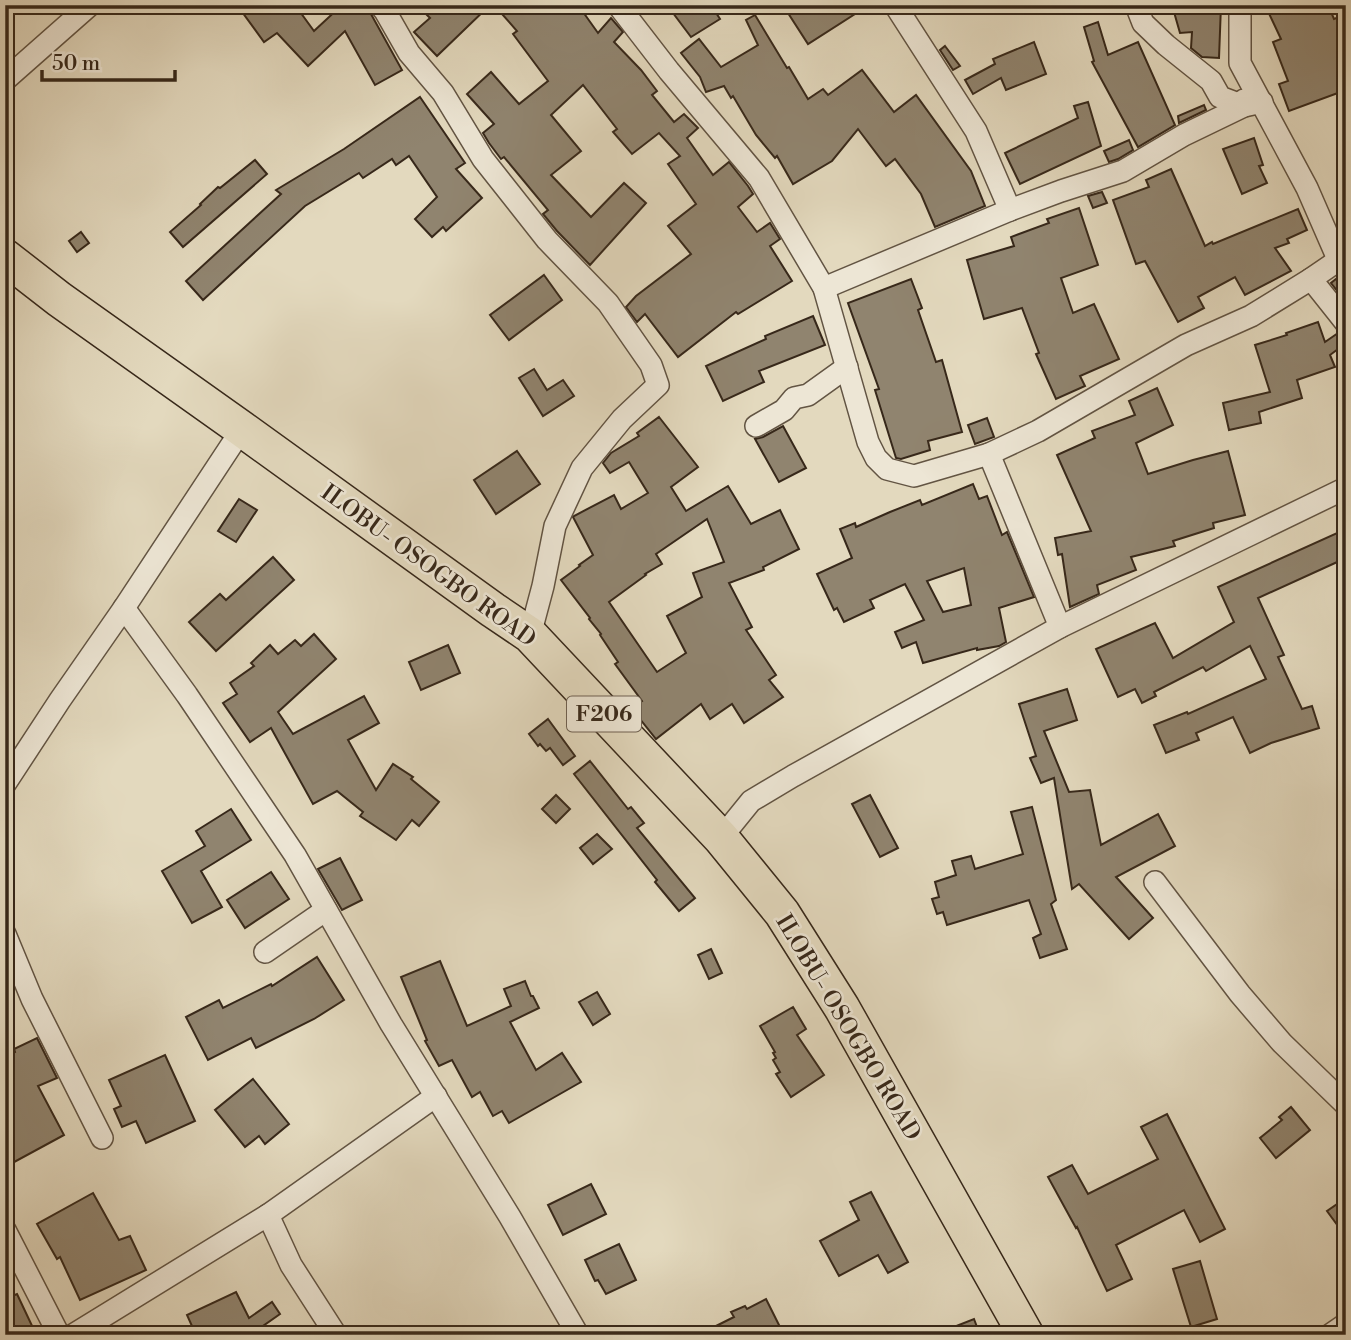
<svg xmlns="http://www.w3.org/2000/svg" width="1351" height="1340" font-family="'Libre Bodoni',serif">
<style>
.building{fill:#90846f;stroke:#37281a;stroke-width:2;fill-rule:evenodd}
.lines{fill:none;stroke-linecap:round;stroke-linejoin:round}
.minor-casing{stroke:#625443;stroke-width:24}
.primary-casing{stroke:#37281a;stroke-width:38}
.minor{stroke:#ede6d5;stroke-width:21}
.primary{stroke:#e3d9be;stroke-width:35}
.labels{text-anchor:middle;stroke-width:5;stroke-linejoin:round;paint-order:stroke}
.shield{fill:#ede6d5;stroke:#6e6152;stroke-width:2}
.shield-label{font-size:21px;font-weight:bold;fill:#37281a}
.street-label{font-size:23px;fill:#37281a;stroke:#ede6d5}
</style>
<rect width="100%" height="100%" fill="#e3d9be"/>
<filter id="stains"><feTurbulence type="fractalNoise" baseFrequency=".00286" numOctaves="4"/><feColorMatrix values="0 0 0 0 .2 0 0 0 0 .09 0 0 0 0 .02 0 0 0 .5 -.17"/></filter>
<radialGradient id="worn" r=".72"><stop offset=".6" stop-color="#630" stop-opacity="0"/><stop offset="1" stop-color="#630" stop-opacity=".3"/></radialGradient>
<!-- building -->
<g class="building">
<path d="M237 5H295L314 31 342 5H366L402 70 375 85 345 31 308 66 277 33 264 42Z"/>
<path d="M417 5H490L437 56 414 32 430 18Z"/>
<path d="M494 5H578L598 33 611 18 623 32 614 42 641 70 657 91 652 95 674 122 684 114 698 128 687 138 713 175 729 162 748 186 753 194 738 207 757 232 770 223 780 239 770 246 792 281 738 314 736 312 678 357 645 314 637 322 626 307 636 296 691 254 668 226 696 204 668 164 680 156 659 133 632 154 613 132 617 129 583 85 551 115 581 151 551 175 591 217 624 183 646 203 590 265 557 231 543 214 548 210 504 157 501 159 489 143 483 133 494 124 467 94 491 72 519 104 548 81 513 34 517 31Z"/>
<path d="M667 5H711L720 19 691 37Z"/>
<path d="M800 5H869L808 44 788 13Z"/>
<path d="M1172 5H1221L1219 58 1202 57 1191 48 1192 32 1180 33Z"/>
<path d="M1265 5H1328L1334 19 1339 17 1346 37V90L1289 111 1279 84 1288 81 1273 42 1281 39Z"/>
<path d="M755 15 787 68 789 67 808 99 823 89 828 95 862 70 894 112 916 95 971 171 985 206 935 227 921 194 895 159 886 166 858 129 832 161 793 184 777 156 775 158 756 135 733 96 731 98 724 86 706 92 700 77 681 53 699 39 721 67 758 45 746 20Z"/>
<path d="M1098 22 1108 55 1138 42 1175 125 1138 147 1092 62 1094 61 1084 27Z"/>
<path d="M1034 42 1046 74 1006 90 1001 78 973 94 965 80 995 64 993 59Z"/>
<path d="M945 46 960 66 953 70 940 50Z"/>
<path d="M420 97 465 163 456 169 482 198 446 231 443 227 432 237 415 219 437 197 409 156 396 165 392 159 363 178 359 173 305 206 203 300 186 281 281 194 276 190 344 149Z"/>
<path d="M1088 102 1101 146 1020 184 1005 153 1078 118 1074 106Z"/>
<path d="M1204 105 1206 110 1179 123 1178 116Z"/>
<path d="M1254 138 1263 165 1259 166 1267 183 1242 194 1223 149Z"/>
<path d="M1129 140 1133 150 1118 159 1109 162 1104 151Z"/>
<path d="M255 160 267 174 183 247 170 232 201 205 200 204 218 187 220 188Z"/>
<path d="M1171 169 1205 246 1212 242 1213 244 1298 209 1307 230 1287 239 1289 243 1275 248 1291 271 1245 295 1235 277 1198 297 1204 308 1178 322 1145 261 1136 264 1113 200 1149 187 1146 180Z"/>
<path d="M1102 192 1107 203 1093 208 1088 196Z"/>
<path d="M1079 208 1098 265 1061 278 1073 313 1094 304 1119 359 1080 376 1085 386 1056 399 1036 354 1039 353 1022 308 984 319 967 260 1014 246 1011 237 1049 223 1047 219Z"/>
<path d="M81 232 89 243 77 252 69 241Z"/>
<path d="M1346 271V302L1331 283Z"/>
<path d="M544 275 562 300 509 340 490 315Z"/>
<path d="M911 279 922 308 918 310 936 362 942 360 962 432 928 441 930 450 901 459 896 458 875 390 879 389 848 303Z"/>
<path d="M813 316 825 345 759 371 764 382 723 401 706 366 766 339 765 336Z"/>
<path d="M1318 322 1325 342 1338 333 1346 343 1330 355 1335 367 1297 380 1302 398 1259 412 1261 423 1229 430 1223 403 1270 392 1255 345 1287 335 1286 333Z"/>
<path d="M534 369 547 390 563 380 574 396 543 416 519 378Z"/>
<path d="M1157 388 1173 425 1136 443 1148 474 1193 460 1228 451 1245 515 1213 523 1214 528 1173 541 1175 546 1131 557 1136 570 1097 585 1099 594 1070 607 1062 554 1058 555 1055 538 1091 531 1057 455 1095 438 1092 431 1135 415 1129 401Z"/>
<path d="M659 417 698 467 671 487 686 511 728 486 751 524 780 510 799 549 763 567 764 570 729 583 752 627 746 630 776 675 769 680 783 697 744 723 732 704 710 719 701 704 656 739 632 709 642 701 615 664 618 662 600 635 601 634 589 619 590 618 561 580 580 566 579 565 593 555 573 517 574 516 614 495 621 509 648 493 629 462 610 473 603 463 611 453 639 436 637 433ZM707 519 724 562 693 573 702 597 667 616 686 653 657 672 609 602 646 575 645 574 662 564 656 554Z"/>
<path d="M987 418 994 437 975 444 968 425Z"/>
<path d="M783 426 806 468 779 482 755 439 763 437Z"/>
<path d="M517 451 540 484 496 514 474 480Z"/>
<path d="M973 484 979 499 987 496 1002 535 1007 532 1034 597 999 608 1006 642 999 646 977 650V648L923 663 916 642 902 648 895 632 924 620 905 584 870 600 874 608 844 622 837 608 834 610 817 574 852 558 840 529 855 523 856 527 890 512 920 500 922 505ZM964 568 971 605 943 612 927 581Z"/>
<path d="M239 499 257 510 236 542 218 531Z"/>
<path d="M1346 529V558L1258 598 1284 655 1278 657 1302 709 1312 706 1319 728 1271 743 1250 753 1233 717 1196 733 1199 740 1166 753 1154 725 1187 712 1188 714 1266 679 1250 646 1206 671 1203 667 1154 692 1156 696 1142 703 1135 689 1118 697 1096 649 1155 623 1173 658 1234 622 1218 587Z"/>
<path d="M273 557 294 580 216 651 189 622 220 594 226 600Z"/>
<path d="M314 634 336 659 278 712 293 734 364 696 379 723 348 740 376 790 393 764 413 777 411 779 439 802 419 826 412 820 396 840 360 816 363 812 337 791 313 804 271 728 250 742 223 703 237 694 230 683 254 666 251 663 270 645 278 654 295 640 301 646Z"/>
<path d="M448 645 460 673 421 690 409 662Z"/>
<path d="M1067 689 1077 720 1044 731 1069 792 1090 790 1101 845 1158 814 1175 846 1116 877 1153 918 1129 939 1079 884 1072 889 1054 778 1041 783 1030 758 1036 756 1019 704Z"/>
<path d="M548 719 575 756 563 765 550 748 546 751 540 744 538 746 529 734Z"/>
<path d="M590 761 628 809 631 807 644 823 637 828 695 898 679 911 655 882 657 880 574 774Z"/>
<path d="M556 795 570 809 556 823 542 809Z"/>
<path d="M870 795 898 848 880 857 852 804Z"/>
<path d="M1032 807 1056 900 1051 904 1067 949 1040 958 1033 938 1041 934 1029 900 947 925 943 912 937 914 932 899 939 897 935 882 956 875 952 861 971 856 975 869 1023 854 1011 812Z"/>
<path d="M231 809 251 840 201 871 222 907 192 923 162 871 205 846 196 831Z"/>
<path d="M597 834 612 849 593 864 580 848Z"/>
<path d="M340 858 362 900 342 910 318 869Z"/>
<path d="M271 872 289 899 245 928 227 900Z"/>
<path d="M711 949 722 973 709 979 698 955Z"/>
<path d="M317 957 344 1000 314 1019 256 1048 251 1038 208 1060 186 1017 219 1000 223 1008 271 984 272 986Z"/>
<path d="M440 961 467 1026 511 1006 504 989 525 981 531 996H533L539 1008 510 1022 536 1070 562 1053 581 1082 509 1123 502 1111 493 1116 480 1092 472 1097 452 1060 439 1066 425 1041 427 1040 401 977Z"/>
<path d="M597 992 610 1014 593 1025 579 1002Z"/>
<path d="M793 1007 806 1029 797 1035 824 1075 791 1097 776 1074 780 1072 773 1060 776 1058 773 1053 775 1052 760 1026Z"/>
<path d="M37 1038 57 1078 38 1086 64 1135 5 1167V1057L15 1052 14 1049Z"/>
<path d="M165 1055 195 1121 146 1143 136 1121 122 1127 114 1109 121 1106 109 1080Z"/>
<path d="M253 1079 289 1124 265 1144 259 1136 245 1147 215 1110Z"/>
<path d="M1291 1107 1310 1130 1276 1158 1260 1138 1282 1120 1279 1117Z"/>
<path d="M1167 1114 1225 1229 1200 1242 1184 1210 1116 1245 1132 1279 1107 1291 1077 1227 1076 1228 1048 1177 1072 1165 1088 1194 1158 1159 1141 1127Z"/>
<path d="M591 1184 606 1214 563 1235 548 1205Z"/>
<path d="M871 1192 908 1262 888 1273 878 1255 839 1276 820 1241 859 1220 850 1202Z"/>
<path d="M93 1193 119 1240 130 1236 146 1270 80 1300 60 1257 57 1259 37 1224Z"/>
<path d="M1346 1198V1237L1327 1211Z"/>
<path d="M619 1244 636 1280 606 1294 598 1280 595 1281 585 1260Z"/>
<path d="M1200 1261 1217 1319 1191 1327 1173 1269Z"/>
<path d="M236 1292 249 1318 272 1302 280 1314 250 1335H196L187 1315Z"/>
<path d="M17 1294 34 1330 23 1335H5V1299Z"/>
<path d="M766 1299 784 1335H698L734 1317 731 1312 745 1306 747 1309Z"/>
<path d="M974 1319 980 1335H936V1334Z"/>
</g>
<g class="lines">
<defs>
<g id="minor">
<path d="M380 5 385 11 409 53 443 93 483 159 547 240 608 303 651 365 658 385 622 419 582 468 555 526 543 586 530 635"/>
<path d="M618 5 669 71 759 178 824 288 868 442 876 458 887 469 914 476 989 454 1060 627"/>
<path d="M895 5 976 131 1010 210"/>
<path d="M1136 5 1143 23 1166 45 1211 81 1220 97 1244 106V100"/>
<path d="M1240 5V63L1307 188 1338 259"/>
<path d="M5 80 90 5"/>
<path d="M1311 279 1346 323"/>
<path d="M824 288 1010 210 1061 191 1123 171 1184 135 1244 106 1262 102"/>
<path d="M756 426 784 410 794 398 808 395 847 367"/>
<path d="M989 454 1038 431 1186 345 1251 316 1311 279 1346 255"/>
<path d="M124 608 187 695 295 855 391 1024 510 1217 578 1335"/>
<path d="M5 784 60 700 124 608 242 429"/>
<path d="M721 838 751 801 793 776 1060 627 1346 488"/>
<path d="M1155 882 1240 994 1282 1043 1346 1105"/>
<path d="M5 934 32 999 102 1138"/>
<path d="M265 952 326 910"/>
<path d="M268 1215 291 1265 336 1335"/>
<path d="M5 1230 59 1335"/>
<path d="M73 1335 268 1215 436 1096"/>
<path d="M1330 1335 1346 1324"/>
</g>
<path id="primary" d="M5 257 59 299 242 429 493 610 530 635 721 838 782 913 842 1008 1026 1335"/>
</defs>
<!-- minor casing -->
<use href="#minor" class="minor-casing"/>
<!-- primary casing -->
<use href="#primary" class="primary-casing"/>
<!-- minor -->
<use href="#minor" class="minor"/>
<!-- primary -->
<use href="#primary" class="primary"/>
</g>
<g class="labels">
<!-- shield labels -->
<rect class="shield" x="567" y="696.5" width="74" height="35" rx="5"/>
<g class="shield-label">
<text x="604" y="721">F206</text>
</g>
<!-- street labels -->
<g class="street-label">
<text transform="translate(429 565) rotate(36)" y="8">ILOBU- OSOGBO ROAD</text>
<text transform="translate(849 1027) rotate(59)" y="8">ILOBU- OSOGBO ROAD</text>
</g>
</g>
<!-- margin -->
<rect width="1351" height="1340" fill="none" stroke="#e3d9be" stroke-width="28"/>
<rect x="7" y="7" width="1337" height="1326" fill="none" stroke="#37281a" stroke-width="3.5"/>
<rect x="14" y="14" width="1323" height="1312" fill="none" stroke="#37281a" stroke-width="2"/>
<!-- scale -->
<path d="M42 70v10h133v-10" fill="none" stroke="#37281a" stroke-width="3.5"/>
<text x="52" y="70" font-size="21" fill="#37281a" stroke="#ede6d5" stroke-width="5" paint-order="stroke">50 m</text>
<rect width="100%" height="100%" filter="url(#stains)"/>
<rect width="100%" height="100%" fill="url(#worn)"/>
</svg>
